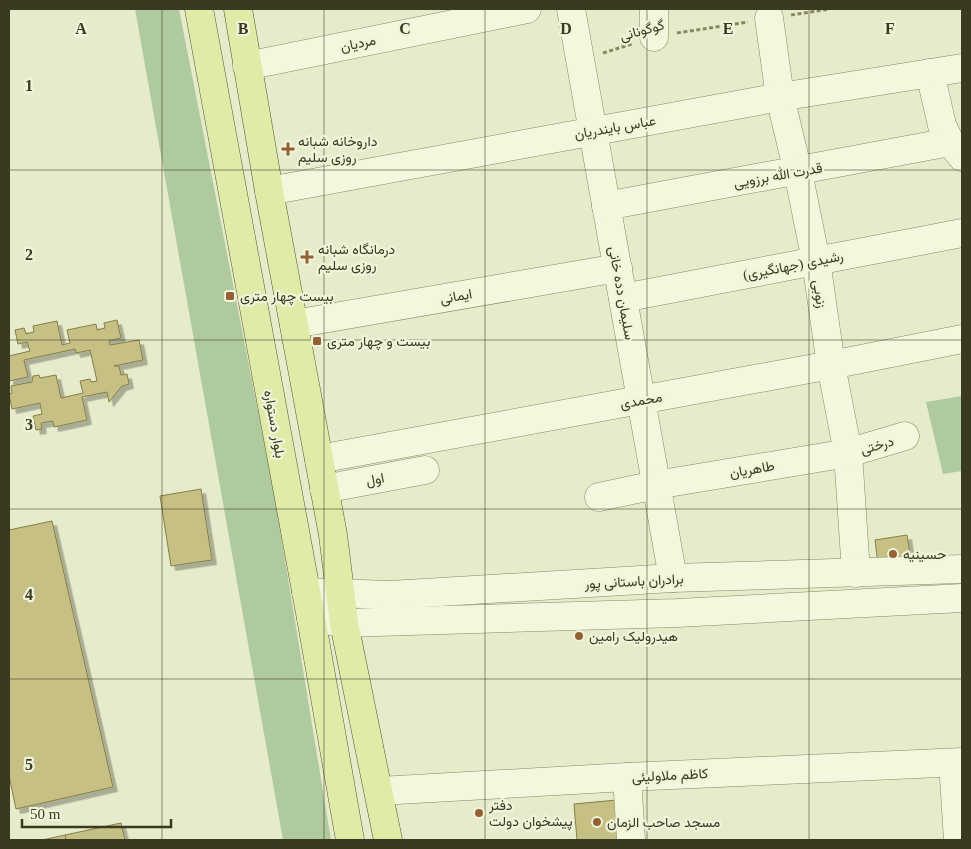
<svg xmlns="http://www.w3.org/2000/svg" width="971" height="849" font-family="'Times New Roman',Vazirmatn,serif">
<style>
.green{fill:#b0ca9f}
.building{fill:#c7c084;stroke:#857e47;filter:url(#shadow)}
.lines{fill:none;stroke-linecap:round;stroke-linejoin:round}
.minor-casing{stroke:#878860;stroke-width:29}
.major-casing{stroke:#565433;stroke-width:29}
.path{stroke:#878860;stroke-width:3;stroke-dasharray:4 2.5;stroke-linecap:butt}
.minor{stroke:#f2f7de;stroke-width:28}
.major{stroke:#e0eba7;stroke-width:28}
.grid{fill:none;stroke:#3a3922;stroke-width:1;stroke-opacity:0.55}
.poi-dot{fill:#936134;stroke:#eff4da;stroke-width:2}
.labels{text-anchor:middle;stroke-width:4.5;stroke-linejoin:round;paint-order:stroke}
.street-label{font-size:14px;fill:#3a3922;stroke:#eff4da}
.poi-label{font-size:14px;fill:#3a3922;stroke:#eff4da;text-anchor:start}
.grid-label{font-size:16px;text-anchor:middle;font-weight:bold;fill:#3a3922;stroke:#eff4da;stroke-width:4.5;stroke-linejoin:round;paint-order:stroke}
</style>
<defs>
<filter id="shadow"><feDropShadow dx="4.5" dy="4.5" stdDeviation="0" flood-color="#0004"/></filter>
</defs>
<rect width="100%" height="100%" fill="#e6eccb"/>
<!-- green -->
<g class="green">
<path d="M135 9H179L274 493 331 840H283Z"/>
<path d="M962 396V471L943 474 926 402Z"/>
</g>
<!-- building -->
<g class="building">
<path d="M117 320 121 338 109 341 110 345 139 340 143 360 114 366H119L121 375 127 374 129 384 122 386 109 402 107 392 82 397 87 420 54 427 53 421 41 423 42 429 36 430 33 416 42 414 40 403 12 409 9 394 12 393 11 386 32 382 33 376 39 375 40 378 56 375 61 398 83 393 80 381 90 379 91 382 97 381 90 350 76 353 75 349 24 360 28 377 9 381V356L30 351 27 342 18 344 15 330 24 328 26 334 34 332 33 326 57 321 62 345 70 343 67 330 96 324 97 330 105 328 104 323Z"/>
<path d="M201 489 212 560 171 566 160 496Z"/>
<path d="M52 521 113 787 16 809 9 776V530Z"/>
<path d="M907 535 912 567 879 572 875 540Z"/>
<path d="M617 800 620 840H577L574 804Z"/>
<path d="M121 823 125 840H66L65 835Z"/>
<path d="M65 835 66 840H42Z"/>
</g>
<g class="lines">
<defs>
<g id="minor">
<path d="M571 9 673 578"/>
<path d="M769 18 780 97 798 172 816 261 831 365 848 453 856 573"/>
<path d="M654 37V9"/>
<path d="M247 66 527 9"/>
<path d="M930 73 942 125 950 142 962 157"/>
<path d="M269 191 780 97 962 68"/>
<path d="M606 206 950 142"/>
<path d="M623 298 962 233"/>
<path d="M294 324 618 268"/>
<path d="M319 459 831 365 962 339"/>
<path d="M324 489 425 470"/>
<path d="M599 497 656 485 848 453 905 436"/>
<path d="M306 592 390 595 673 578 962 569"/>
<path d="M311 618 344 623 677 613 962 598"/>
<path d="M953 763 958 840"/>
<path d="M627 777 631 840"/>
<path d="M379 791 627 777 962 762"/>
</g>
<g id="major">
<path d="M199 9 311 618 350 840"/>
<path d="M238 9 269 191 333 535 344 623 388 840"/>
</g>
</defs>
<!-- minor casing -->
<use href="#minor" class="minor-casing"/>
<!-- major casing -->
<use href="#major" class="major-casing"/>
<!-- path -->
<g class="path">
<path d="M791 15 830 9"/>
<path d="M677 33 748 22"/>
<path d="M603 53 632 44"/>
</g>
<!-- minor -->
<use href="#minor" class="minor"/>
<!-- major -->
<use href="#major" class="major"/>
</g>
<!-- grid -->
<path class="grid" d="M162 9V840M324 9V840M485 9V840M647 9V840M809 9V840M9 170H962M9 340H962M9 509H962M9 679H962"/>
<!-- markers -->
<g class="poi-dot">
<path d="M285.5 141.5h5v5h5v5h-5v5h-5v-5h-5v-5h5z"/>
<path d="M304.5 249.5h5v5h5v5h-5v5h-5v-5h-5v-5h5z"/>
<rect x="225" y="291" width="10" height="10" rx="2.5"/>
<rect x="312" y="336" width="10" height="10" rx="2.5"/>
<circle cx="893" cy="554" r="5"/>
<circle cx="579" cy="636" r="5"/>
<circle cx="479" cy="813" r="5"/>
<circle cx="597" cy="822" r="5"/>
</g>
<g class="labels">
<!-- street labels -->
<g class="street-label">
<text transform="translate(642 30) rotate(-15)" y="5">گوگونانی</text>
<text transform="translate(358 43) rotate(-12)" y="5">مردیان</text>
<text transform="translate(615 127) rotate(-10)" y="5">عباس بایندریان</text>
<text transform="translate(778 175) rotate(-10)" y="5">قدرت الله برزویی</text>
<text transform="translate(793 265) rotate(-11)" y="5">رشیدی (جهانگیری)</text>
<text transform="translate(622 293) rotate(80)" y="5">سلیمان دده خانی</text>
<text transform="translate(820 294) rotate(82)" y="5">زنوبی</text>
<text transform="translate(456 296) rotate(-10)" y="5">ایمانی</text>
<text transform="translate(641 400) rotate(-10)" y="5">محمدی</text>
<text transform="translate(275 424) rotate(80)" y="5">بلوار دستواره</text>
<text transform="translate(877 445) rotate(-16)" y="5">درختی</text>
<text transform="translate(752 469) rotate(-10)" y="5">طاهریان</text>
<text transform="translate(375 479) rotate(-11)" y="5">اول</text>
<text transform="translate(634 581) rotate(-3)" y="5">برادران باستانی پور</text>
<text transform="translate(670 775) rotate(-3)" y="5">کاظم ملاولیئی</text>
</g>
<!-- poi labels -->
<g class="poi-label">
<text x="298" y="146">داروخانه شبانه<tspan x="298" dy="16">روزی سلیم</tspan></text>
<text x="318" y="254">درمانگاه شبانه<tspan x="318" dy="16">روزی سلیم</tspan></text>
<text x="240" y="301">بیست چهار متری</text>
<text x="327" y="346">بیست و چهار متری</text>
<text x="903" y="559">حسینیه</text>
<text x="589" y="641">هیدرولیک رامین</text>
<text x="489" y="810">دفتر<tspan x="489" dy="16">پیشخوان دولت</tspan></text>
<text x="607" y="827">مسجد صاحب الزمان</text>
</g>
</g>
<g class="grid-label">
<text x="81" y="34">A</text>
<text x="243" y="34">B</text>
<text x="405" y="34">C</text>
<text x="566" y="34">D</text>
<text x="728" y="34">E</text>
<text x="890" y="34">F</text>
<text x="29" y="91">1</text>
<text x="29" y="260">2</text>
<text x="29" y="430">3</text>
<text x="29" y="600">4</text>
<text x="29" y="770">5</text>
</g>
<!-- border -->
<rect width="971" height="849" fill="none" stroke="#3a3922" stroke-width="20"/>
<!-- scale -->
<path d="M22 819v8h149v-8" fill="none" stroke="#3a3922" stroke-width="2.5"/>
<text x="30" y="819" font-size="15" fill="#3a3922" stroke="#eff4da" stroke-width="4" paint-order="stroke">50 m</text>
</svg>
